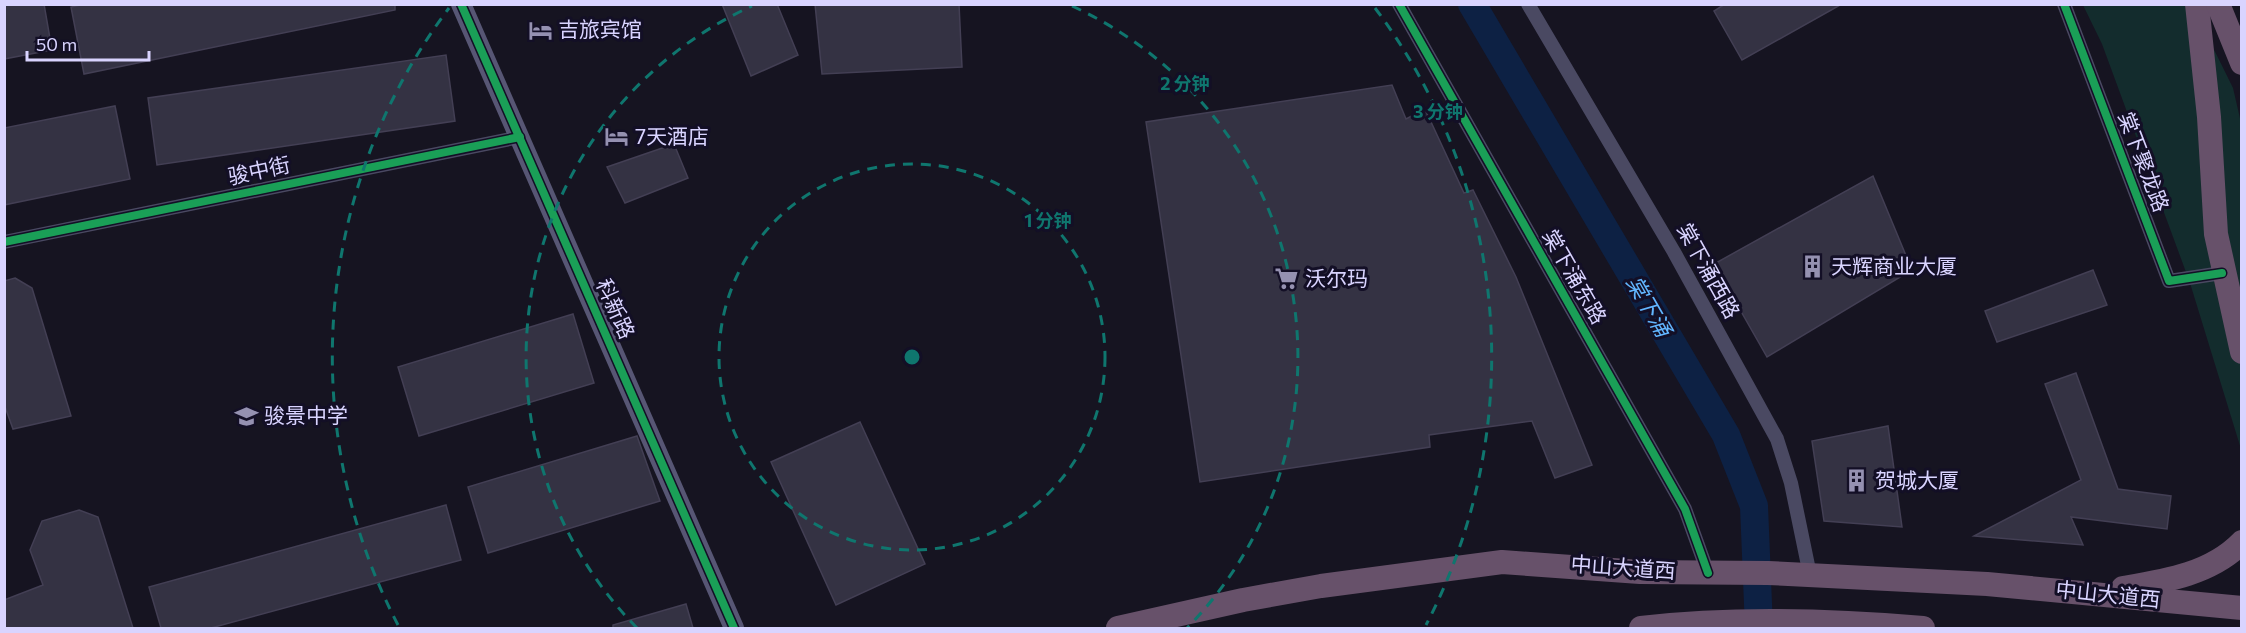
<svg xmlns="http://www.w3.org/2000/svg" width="2246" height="633" font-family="Commissioner,'Noto Sans SC',sans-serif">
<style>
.green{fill:#132c2d}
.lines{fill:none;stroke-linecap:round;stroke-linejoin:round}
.river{stroke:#0d2144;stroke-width:28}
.building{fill:#343243;stroke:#433f54;stroke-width:1.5}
.street{stroke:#4a4962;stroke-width:14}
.secondary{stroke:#575674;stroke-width:20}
.highway{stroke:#67516a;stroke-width:24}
.cycleway-casing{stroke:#130f26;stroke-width:11}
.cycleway{stroke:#1a9f57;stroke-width:8}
.ring{fill:none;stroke:#0f766e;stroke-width:3;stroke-dasharray:10 8}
.labels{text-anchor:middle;stroke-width:6;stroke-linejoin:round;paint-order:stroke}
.poi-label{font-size:21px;fill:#d9d4ff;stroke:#130f26;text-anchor:start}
.street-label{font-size:21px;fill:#d9d4ff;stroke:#130f26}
.water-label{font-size:22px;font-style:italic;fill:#62b6ff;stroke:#130f26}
.centre{fill:#0f766e;stroke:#130f26;stroke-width:3}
.ring-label{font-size:18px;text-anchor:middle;font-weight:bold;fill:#0f766e;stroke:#130f26;stroke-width:6;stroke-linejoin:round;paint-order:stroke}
</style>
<rect width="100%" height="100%" fill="#161421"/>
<!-- green -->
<path class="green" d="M2083 5H2192L2233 88 2242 127 2241 449 2190 283 2102 44Z"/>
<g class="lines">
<!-- river -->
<path class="river" d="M1472 4 1726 435 1754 506 1759 628"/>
</g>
<!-- building -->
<g class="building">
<path d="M4 4H44L52 50 4 59Z"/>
<path d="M85 4H395V10L84 74 71 7Z"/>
<path d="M722 4H777L798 55 751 76Z"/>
<path d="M815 4H959L962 67 822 74Z"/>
<path d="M1725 4H1842L1742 60 1714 11Z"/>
<path d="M446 55 455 121 157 165 148 98Z"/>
<path d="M1392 85 1406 119 1425 109 1464 193 1473 190 1516 277 1592 465 1555 478 1532 421 1429 435 1430 447 1200 482 1146 122Z"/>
<path d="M115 106 130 179 4 205V128Z"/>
<path d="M674 144 688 178 625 203 607 167Z"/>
<path d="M1873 176 1912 270 1767 357 1714 264Z"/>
<path d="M2093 270 2107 305 1997 342 1985 311Z"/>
<path d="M15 278 32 288 71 416 13 429 4 404V281Z"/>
<path d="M573 314 594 383 419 436 398 367Z"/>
<path d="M2076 373 2118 489 2171 496 2167 529 2071 517 2083 545 1974 536 2081 480 2045 384Z"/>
<path d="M860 422 925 564 836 605 771 462Z"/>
<path d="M1888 426 1902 527 1824 521 1812 441Z"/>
<path d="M637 436 660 501 488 553 468 487Z"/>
<path d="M446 505 461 560 211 628H161L149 587Z"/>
<path d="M79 510 98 517 133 628H4V600L43 585 30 550 42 521Z"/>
<path d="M686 604 693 628H613V625Z"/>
</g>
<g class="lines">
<!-- street -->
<g class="street">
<path d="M1399 4 1685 509 1708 573"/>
<path d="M1528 4 1674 252 1777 439 1791 483 1810 575"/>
<path d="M2064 4 2169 281 2222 273"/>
<path d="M4 242 520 137"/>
</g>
<!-- secondary -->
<path class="secondary" d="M461 4 734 628"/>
<!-- highway -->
<g class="highway">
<path d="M2197 4 2209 117 2216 234 2242 352"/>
<path d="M2218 4 2242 63"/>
<path d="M2123 588C2165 581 2211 574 2242 542"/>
<path d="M1118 628 1243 600 1321 586 1502 562 1640 572 1768 573 1987 584 2242 608"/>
<path d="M1641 628C1735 617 1829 620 1923 628"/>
</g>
<defs>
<g id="cycleway">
<path d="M461 4 734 628"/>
<path d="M1399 4 1685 509 1708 573"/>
<path d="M2064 4 2169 281 2222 273"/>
<path d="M4 242 520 137"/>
</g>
</defs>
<!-- cycleway casing -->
<use href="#cycleway" class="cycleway-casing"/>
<!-- cycleway -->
<use href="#cycleway" class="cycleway"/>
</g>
<!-- distance rings -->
<g class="ring">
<circle cx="912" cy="357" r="193"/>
<path d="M637 628A386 386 0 0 1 752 6M1072 6A386 386 0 0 1 1187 628"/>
<path d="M398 625A580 580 0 0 1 449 8M1375 8A580 580 0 0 1 1426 625"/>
</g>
<!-- icons -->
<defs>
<symbol id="hotel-bare" viewBox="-9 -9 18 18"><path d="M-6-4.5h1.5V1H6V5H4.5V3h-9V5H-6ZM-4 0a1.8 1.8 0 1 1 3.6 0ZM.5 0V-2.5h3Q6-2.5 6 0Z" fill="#9591b1" stroke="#130f26" stroke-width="2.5" paint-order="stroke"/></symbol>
<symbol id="building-bare" viewBox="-9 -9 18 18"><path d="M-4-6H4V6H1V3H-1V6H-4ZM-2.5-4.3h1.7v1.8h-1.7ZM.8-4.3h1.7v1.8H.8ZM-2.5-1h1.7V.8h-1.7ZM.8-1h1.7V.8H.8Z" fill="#9591b1" stroke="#130f26" stroke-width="2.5" paint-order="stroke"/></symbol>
<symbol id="supermarket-bare" viewBox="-9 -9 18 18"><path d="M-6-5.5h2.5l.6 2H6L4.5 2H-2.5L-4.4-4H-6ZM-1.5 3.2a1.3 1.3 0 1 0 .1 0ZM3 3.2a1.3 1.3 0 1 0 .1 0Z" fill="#9591b1" stroke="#130f26" stroke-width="2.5" paint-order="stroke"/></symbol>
<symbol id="school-bare" viewBox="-9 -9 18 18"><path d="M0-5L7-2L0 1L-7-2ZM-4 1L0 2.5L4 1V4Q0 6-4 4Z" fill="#9591b1" stroke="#130f26" stroke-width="2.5" paint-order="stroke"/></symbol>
</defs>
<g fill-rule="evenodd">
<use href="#hotel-bare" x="524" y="14" width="33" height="33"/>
<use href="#hotel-bare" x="600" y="120" width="33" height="33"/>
<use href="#building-bare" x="1796" y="250" width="33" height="33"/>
<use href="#supermarket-bare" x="1270" y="262" width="33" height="33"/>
<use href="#school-bare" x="230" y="400" width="33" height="33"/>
<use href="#building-bare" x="1840" y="464" width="33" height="33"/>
</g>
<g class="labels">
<!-- poi labels -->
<g class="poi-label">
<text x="558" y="37">吉旅宾馆</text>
<text x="635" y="144">7天酒店</text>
<text x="1831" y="274">天辉商业大厦</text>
<text x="1305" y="286">沃尔玛</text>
<text x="264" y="423">骏景中学</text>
<text x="1875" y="488">贺城大厦</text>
</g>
<!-- street labels -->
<g class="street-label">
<text transform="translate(2143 162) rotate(69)" y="7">棠下聚龙路</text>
<text transform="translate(259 171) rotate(-12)" y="7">骏中街</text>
<text transform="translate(1708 271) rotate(61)" y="7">棠下涌西路</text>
<text transform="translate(1574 277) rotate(60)" y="7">棠下涌东路</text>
<text transform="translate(615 309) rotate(66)" y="7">科新路</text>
<text transform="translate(1623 568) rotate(4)" y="7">中山大道西</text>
<text transform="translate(2108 595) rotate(6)" y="7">中山大道西</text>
</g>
<!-- water labels -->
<g class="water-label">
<text transform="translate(1649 306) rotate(60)" y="8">棠下涌</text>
</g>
</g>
<circle cx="912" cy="357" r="9" class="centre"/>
<g class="ring-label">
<text x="1185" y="90">2 分钟</text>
<text x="1438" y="118">3 分钟</text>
<text x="1048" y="227">1 分钟</text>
</g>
<!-- border -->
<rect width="2246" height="633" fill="none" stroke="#d9d4ff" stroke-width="12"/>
<!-- scale -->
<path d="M27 51v9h122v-9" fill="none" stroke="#d9d4ff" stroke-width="3"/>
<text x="36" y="51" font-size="18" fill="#d9d4ff" stroke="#130f26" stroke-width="4.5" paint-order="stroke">50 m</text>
</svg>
